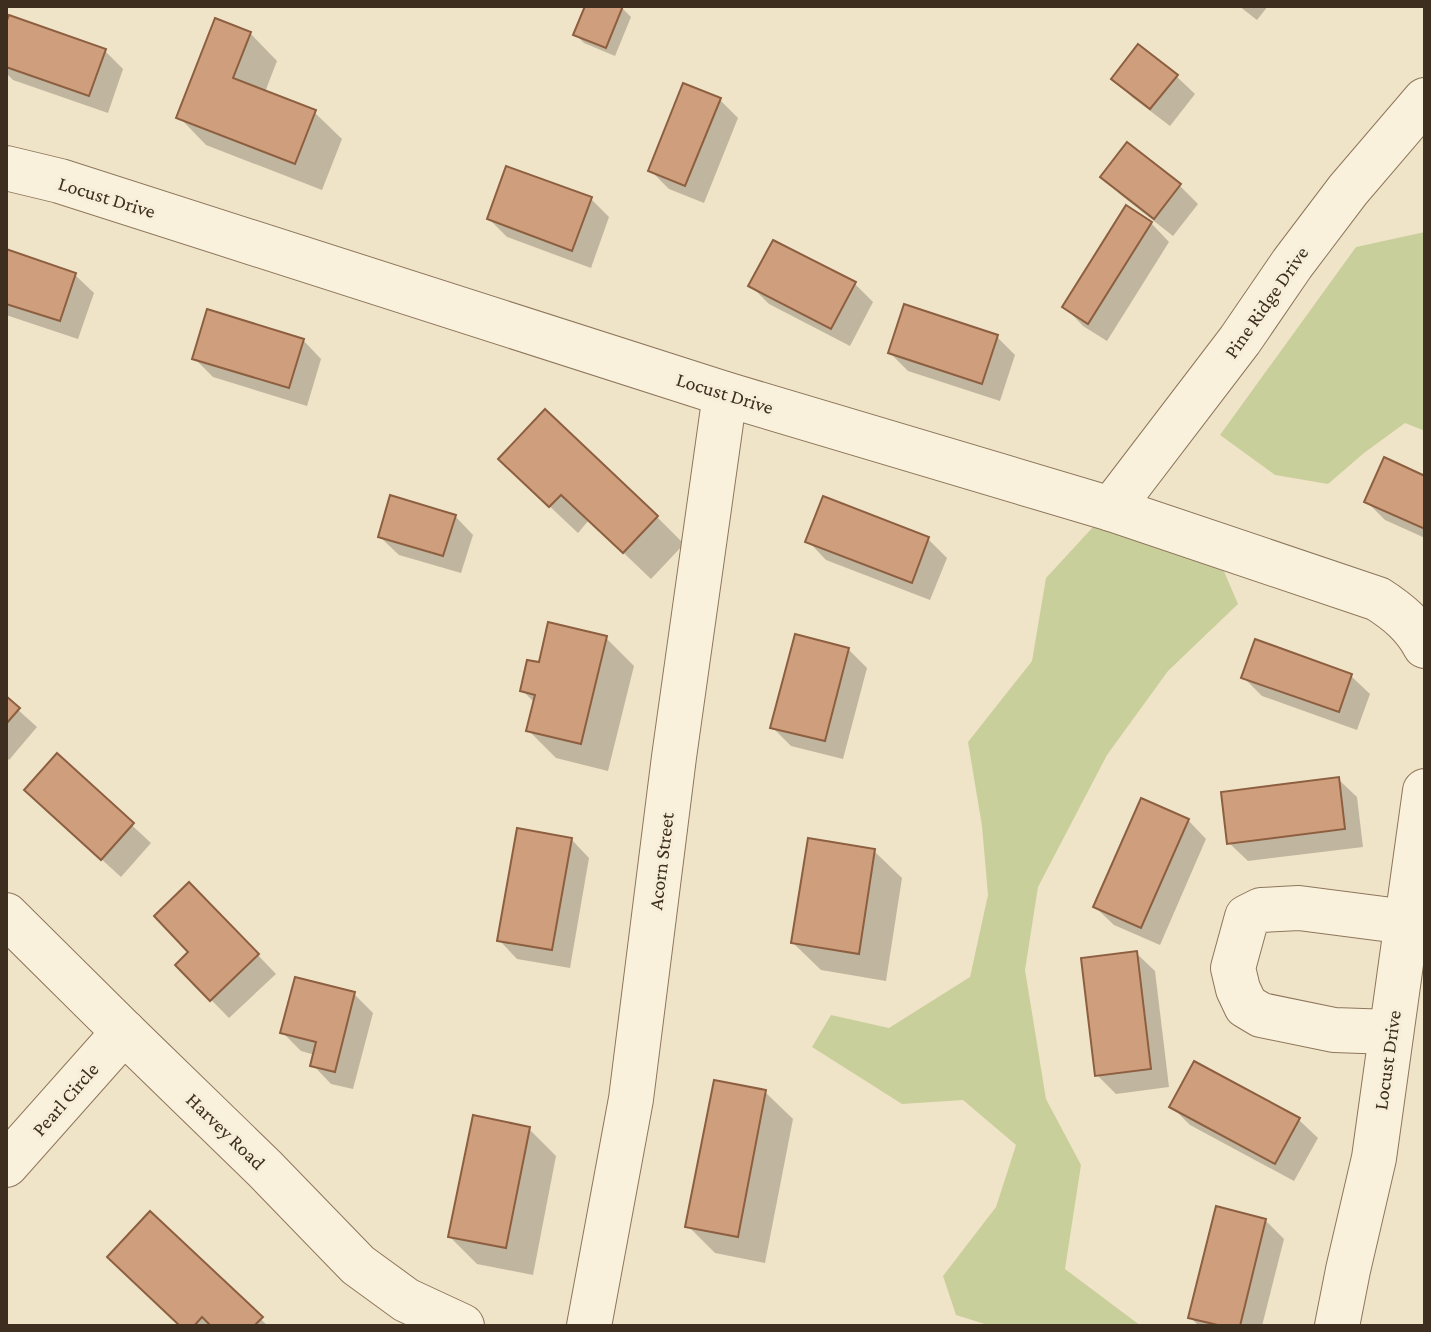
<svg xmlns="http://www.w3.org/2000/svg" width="1431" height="1332" font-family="'Crimson Pro',serif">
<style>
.green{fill:#c9cf9b}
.shadow{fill:#0003}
.building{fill:#cf9f7d;stroke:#8d5f41;stroke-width:2}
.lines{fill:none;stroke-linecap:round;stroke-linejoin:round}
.minor-casing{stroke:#8d765c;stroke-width:46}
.minor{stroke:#faf1dc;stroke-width:44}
.labels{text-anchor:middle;stroke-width:6;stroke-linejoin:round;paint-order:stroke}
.street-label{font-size:20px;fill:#3d2e20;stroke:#f7eed8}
</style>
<rect width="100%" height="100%" fill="#f0e4c8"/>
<!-- green -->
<g class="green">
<path d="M1425 232V431L1405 423 1364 453 1328 484 1275 475 1220 435 1356 247Z"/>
<path d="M1093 527 1223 569 1238 604 1168 671 1107 755 1038 887 1025 970 1046 1099 1081 1165 1065 1269 1141 1326H991L956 1315 943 1276 996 1207 1016 1145 963 1100 902 1104 812 1047 831 1015 889 1028 970 977 988 895 982 826 968 742 1032 661 1046 578Z"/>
</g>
<!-- shadow -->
<g class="shadow">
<path d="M587 6H617L622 8 631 17 615 56 584 43 575 34Z"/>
<path d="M1239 6H1268L1257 20Z"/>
<path d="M6 29 105 51 123 69 108 113 13 80 6 73Z"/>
<path d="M250 33 277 61 265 92 314 112 342 139 322 190 206 145 179 117Z"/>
<path d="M1176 76 1195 94 1170 126 1132 97 1114 79Z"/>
<path d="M720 100 738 118 704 203 669 189 651 171Z"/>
<path d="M1102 176 1180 186 1198 204 1173 236 1121 195Z"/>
<path d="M591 199 609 217 591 268 507 237 489 219Z"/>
<path d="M1151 223 1169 242 1107 341 1083 326 1065 307Z"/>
<path d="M6 252 75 275 94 293 78 339 6 315Z"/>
<path d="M855 284 873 302 850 346 769 304 751 286Z"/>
<path d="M997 337 1015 355 1000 401 908 371 890 353Z"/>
<path d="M303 340 321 359 307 406 213 377 195 359Z"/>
<path d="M1425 478V538L1385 520 1367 502Z"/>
<path d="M528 486 657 517 684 544 651 579 589 520 578 533Z"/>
<path d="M824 499 928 539 947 558 930 600 826 560 808 541Z"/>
<path d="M455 516 473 535 461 573 399 555 380 537Z"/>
<path d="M606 638 634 666 608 771 556 758 528 730 535 703 522 690 540 665Z"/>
<path d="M848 649 867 668 843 759 791 746 772 727Z"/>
<path d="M1351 676 1370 694 1357 730 1262 696 1243 677Z"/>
<path d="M6 699 37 727 9 760 6 757Z"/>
<path d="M57 756 151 843 121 877 45 808Z"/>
<path d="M1338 779 1357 797 1363 847 1248 861 1229 843Z"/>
<path d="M1188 820 1206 839 1160 945 1114 925 1095 907Z"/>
<path d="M571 839 589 858 570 968 517 959 499 940Z"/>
<path d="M874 851 902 878 886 981 821 970 793 943Z"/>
<path d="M208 903 276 974 229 1018 177 965 191 952Z"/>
<path d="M1136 953 1155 971 1169 1087 1116 1094 1097 1075Z"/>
<path d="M354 994 373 1013 353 1089 331 1084 313 1065 315 1055 301 1051 282 1032Z"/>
<path d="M1195 1064 1299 1120 1318 1138 1294 1181 1190 1125 1171 1106Z"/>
<path d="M765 1092 793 1119 765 1263 715 1253 688 1226Z"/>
<path d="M529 1129 556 1156 533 1275 477 1264 450 1237Z"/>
<path d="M150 1214 268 1326H181Z"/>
<path d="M1265 1220 1284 1239 1262 1326H1199L1190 1317Z"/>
</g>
<!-- building -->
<g class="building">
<path d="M585 6H623L606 48 573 35Z"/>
<path d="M9 15 106 49 89 96 6 67V23Z"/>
<path d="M215 18 251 32 233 78 316 110 295 164 176 118Z"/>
<path d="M1138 44 1178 75 1150 109 1111 79Z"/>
<path d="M683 83 721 98 685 186 648 171Z"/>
<path d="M1127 142 1181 184 1154 219 1100 177Z"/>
<path d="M506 166 592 197 572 251 487 219Z"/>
<path d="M1126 205 1152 222 1088 324 1062 307Z"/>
<path d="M773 240 856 282 831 329 748 286Z"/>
<path d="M6 249 76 273 60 321 6 304Z"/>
<path d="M904 304 998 335 982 384 888 353Z"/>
<path d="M207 309 304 339 289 388 192 359Z"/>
<path d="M545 409 658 516 623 553 561 495 549 507 498 459Z"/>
<path d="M1384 457 1425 476V529L1364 502Z"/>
<path d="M390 495 456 515 443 556 378 537Z"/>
<path d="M823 496 929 537 912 583 805 542Z"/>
<path d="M548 622 607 636 581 744 526 731 535 695 520 691 527 660 539 662Z"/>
<path d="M795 634 849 648 825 741 770 728Z"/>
<path d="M1255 639 1352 674 1339 712 1241 678Z"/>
<path d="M6 696 20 708 6 724Z"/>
<path d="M57 753 134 823 101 860 24 790Z"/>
<path d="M1339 777 1345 829 1227 844 1221 792Z"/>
<path d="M1141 798 1189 819 1141 928 1093 907Z"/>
<path d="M517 828 572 838 552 950 497 941Z"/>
<path d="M808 838 875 849 859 954 791 943Z"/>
<path d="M189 882 259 954 210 1001 175 965 188 952 154 916Z"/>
<path d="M1137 951 1151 1069 1095 1076 1081 958Z"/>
<path d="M295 977 355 992 335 1072 310 1066 316 1042 280 1033Z"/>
<path d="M1194 1061 1300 1118 1275 1164 1169 1107Z"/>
<path d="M714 1080 766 1090 738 1237 685 1227Z"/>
<path d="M473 1115 530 1127 506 1248 448 1237Z"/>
<path d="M1216 1206 1266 1219 1240 1326H1222L1188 1318Z"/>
<path d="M150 1211 263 1317 254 1326H211L202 1317 194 1326H180L107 1257Z"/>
</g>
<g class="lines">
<defs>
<g id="minor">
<path d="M6 168 60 181 725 394 1111 509 1378 599C1398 612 1414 625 1425 646"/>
<path d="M1111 509 1240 340 1292 264 1348 190 1425 100"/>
<path d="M6 915 124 1032 265 1169 358 1265 406 1300 462 1326"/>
<path d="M1391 1032 1334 1030 1261 1015 1246 1006 1238 989 1233 968 1247 917 1261 910 1299 908 1407 922"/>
<path d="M6 1165 124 1032"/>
<path d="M589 1326 631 1099 674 757 725 394"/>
<path d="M1337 1326 1348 1270 1374 1158 1425 791"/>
</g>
</defs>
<!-- minor casing -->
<use href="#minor" class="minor-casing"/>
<!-- minor -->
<use href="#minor" class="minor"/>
</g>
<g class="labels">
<!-- street labels -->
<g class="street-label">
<text transform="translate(107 197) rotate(17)" y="7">Locust Drive</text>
<text transform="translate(1266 302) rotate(-55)" y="7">Pine Ridge Drive</text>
<text transform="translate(725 393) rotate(17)" y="7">Locust Drive</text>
<text transform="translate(661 861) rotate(-83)" y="7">Acorn Street</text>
<text transform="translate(1387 1060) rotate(-82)" y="7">Locust Drive</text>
<text transform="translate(65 1099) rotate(-49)" y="7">Pearl Circle</text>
<text transform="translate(226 1131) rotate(44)" y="7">Harvey Road</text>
</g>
</g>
<!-- border -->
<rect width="1431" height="1332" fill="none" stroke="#3d2e20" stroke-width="16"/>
</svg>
